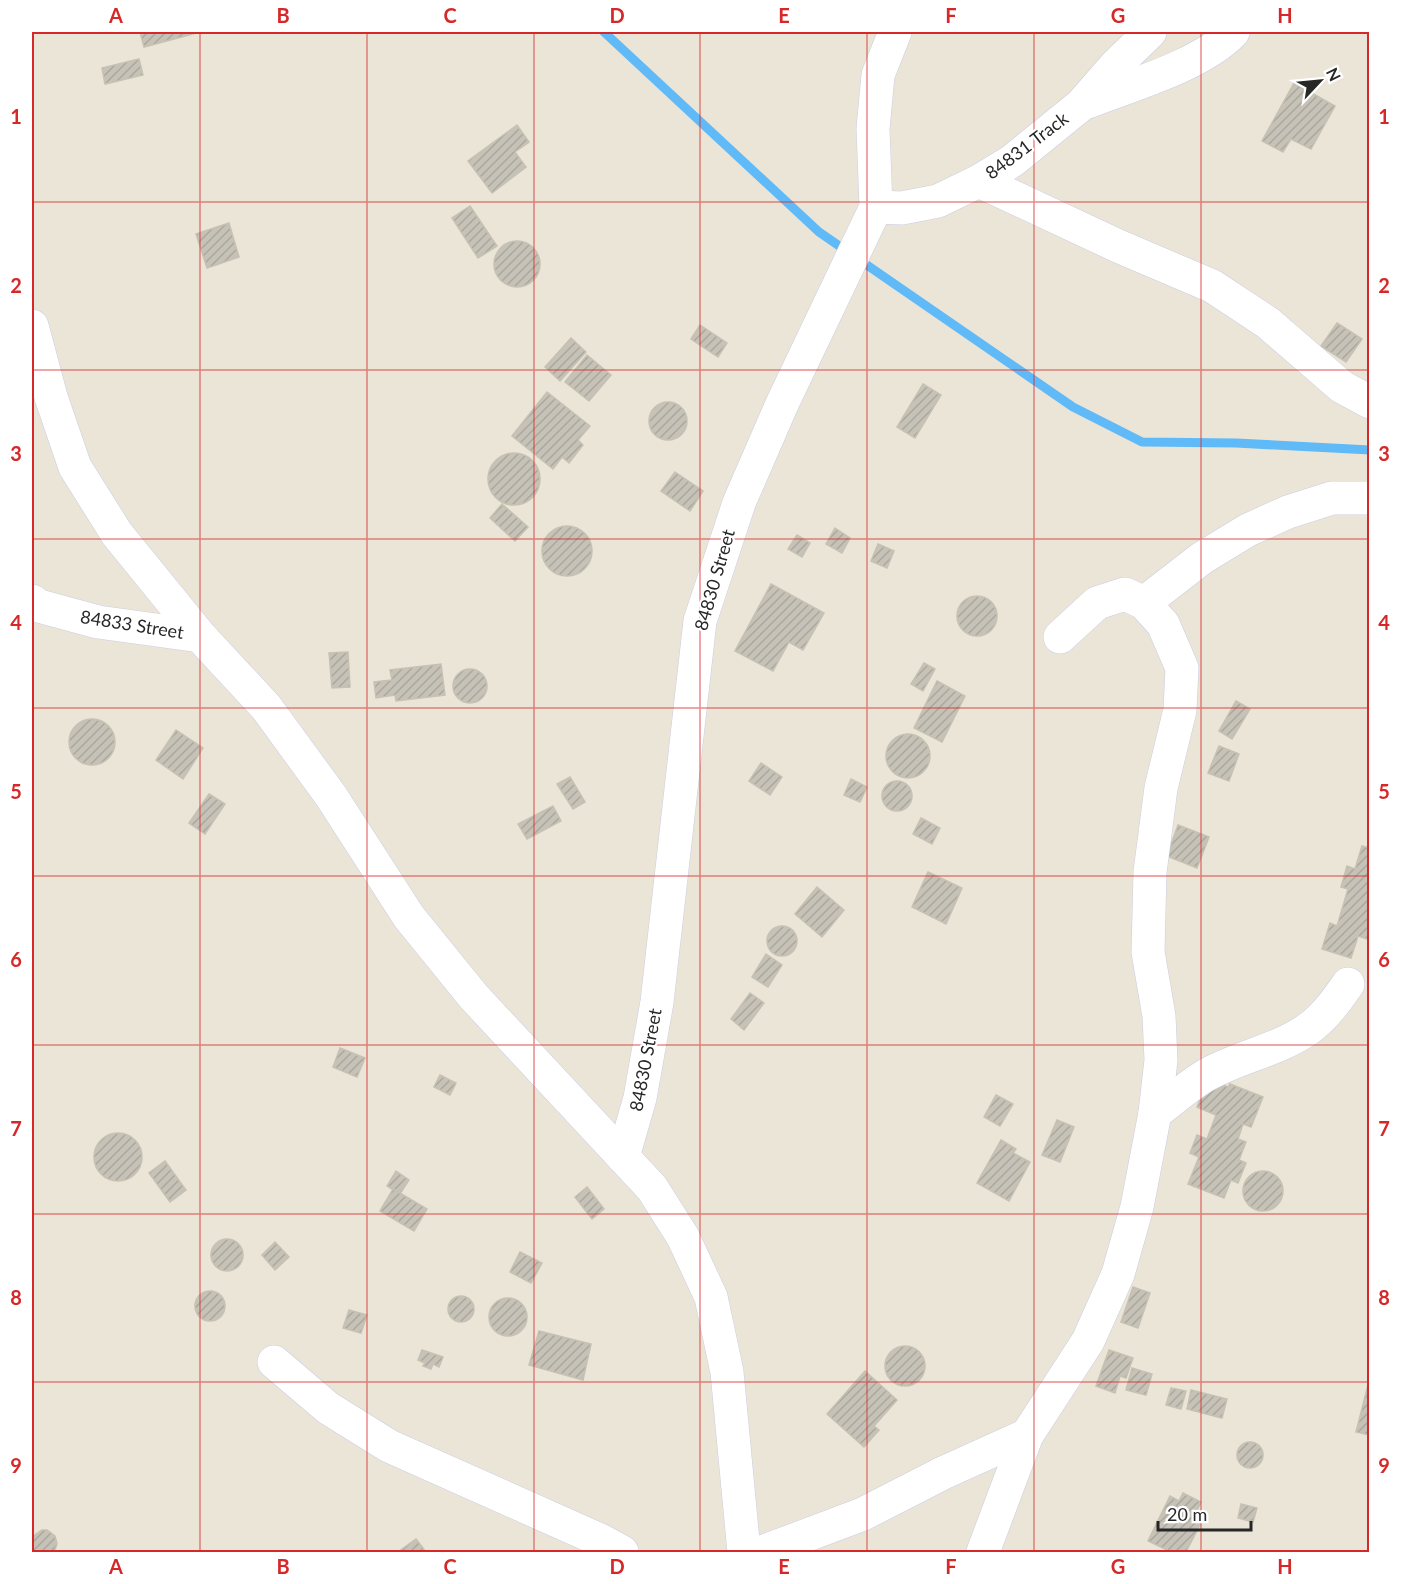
<svg xmlns="http://www.w3.org/2000/svg" width="1401" height="1584" font-family="Lato,sans-serif">
<style>
.lines{fill:none;stroke-linecap:round;stroke-linejoin:round}
.stream{stroke:#60baf7;stroke-width:9}
.building{fill:url(#building-hatch);stroke:#c6c1b1;stroke-width:1.5}
.minor-casing{stroke:#cccde2;stroke-width:34}
.minor{stroke:#fff;stroke-width:33}
.grid{fill:none;stroke:#d62828;stroke-width:1.5;stroke-opacity:0.55}
.labels{text-anchor:middle;stroke-width:4.5;stroke-linejoin:round;paint-order:stroke}
.street-label{font-size:18px;fill:#272727;stroke:#fff}
.neatline{fill:none;stroke:#d62828;stroke-width:2}
.grid-label{font-size:20px;text-anchor:middle;font-weight:bold;fill:#d62828}
</style>
<defs>
<pattern id="building-hatch" width="6" height="6" patternUnits="userSpaceOnUse" patternTransform="scale(1.5)"><rect width="6" height="6" fill="#c6c2b7"/><path d="M-1 1l2-2M0 6l6-6M5 7l2-2" fill="none" stroke="#aaa79d"/></pattern>
</defs>
<rect width="100%" height="100%" fill="#ebe5d7"/>
<g class="lines">
<!-- stream -->
<path class="stream" d="M604 32 819 232 1073 407 1142 442 1236 443 1370 450"/>
</g>
<!-- building -->
<g class="building">
<path d="M140 32H200L144 47Z"/>
<path d="M139 59 143 75 105 84 102 68Z"/>
<path d="M1294 83 1335 106 1311 149 1291 139 1283 152 1262 141Z"/>
<path d="M517 125 529 142 515 152 526 167 492 193 468 161Z"/>
<path d="M470 206 497 246 478 258 452 218Z"/>
<path d="M229 223 239 257 207 268 196 234Z"/>
<circle cx="517" cy="264" r="23"/>
<path d="M1337 323 1362 339 1346 362 1321 346Z"/>
<path d="M700 325 727 343 718 357 691 339Z"/>
<path d="M571 338 586 352 560 381 545 367Z"/>
<path d="M587 355 611 375 589 401 565 382Z"/>
<path d="M923 384 941 395 915 438 897 427Z"/>
<path d="M547 392 590 426 578 440 583 445 569 463 562 457 553 469 512 436Z"/>
<circle cx="668" cy="421" r="19"/>
<circle cx="514" cy="479" r="26"/>
<path d="M675 472 703 491 690 511 661 491Z"/>
<path d="M502 504 528 527 515 541 490 518Z"/>
<circle cx="567" cy="551" r="25"/>
<path d="M835 528 850 538 842 553 826 544Z"/>
<path d="M797 535 810 543 802 557 788 549Z"/>
<path d="M878 544 894 551 887 568 871 561Z"/>
<path d="M771 584 824 613 803 650 789 642 773 671 735 651Z"/>
<circle cx="977" cy="616" r="20"/>
<path d="M348 652 350 687 332 688 329 653Z"/>
<path d="M924 663 935 669 923 691 911 684Z"/>
<path d="M441 664 445 695 396 701 395 695 376 698 374 682 392 680 390 670Z"/>
<circle cx="470" cy="686" r="17"/>
<path d="M937 681 965 696 942 742 914 728Z"/>
<path d="M1236 701 1250 709 1232 739 1219 731Z"/>
<circle cx="92" cy="742" r="23"/>
<path d="M176 730 203 748 183 779 156 760Z"/>
<circle cx="908" cy="756" r="22"/>
<path d="M1219 746 1239 754 1229 781 1208 773Z"/>
<path d="M761 763 782 777 770 795 749 781Z"/>
<path d="M570 777 585 802 573 809 557 784Z"/>
<path d="M851 779 867 787 860 802 844 795Z"/>
<circle cx="897" cy="796" r="15"/>
<path d="M209 794 225 804 205 834 189 823Z"/>
<path d="M553 806 561 821 527 839 518 824Z"/>
<path d="M921 818 940 828 932 844 913 834Z"/>
<path d="M1178 825 1209 837 1197 868 1167 856Z"/>
<path d="M1362 846 1370 848V940L1358 936 1351 958 1322 949 1330 923 1337 926 1348 889 1341 887 1347 866 1355 869Z"/>
<path d="M928 872 962 888 946 924 912 907Z"/>
<path d="M817 887 844 910 822 937 795 914Z"/>
<circle cx="782" cy="941" r="15"/>
<path d="M766 954 782 965 768 987 752 977Z"/>
<path d="M750 993 764 1003 744 1030 731 1019Z"/>
<path d="M340 1048 365 1058 357 1077 333 1067Z"/>
<path d="M440 1075 456 1083 450 1095 434 1087Z"/>
<path d="M1208 1079 1228 1087 1230 1084 1263 1097 1251 1127 1243 1124 1238 1139 1246 1142 1239 1160 1246 1163 1238 1183 1231 1180 1224 1198 1188 1184 1199 1157 1190 1153 1197 1135 1207 1139 1216 1115 1197 1107Z"/>
<path d="M996 1095 1013 1104 1000 1126 984 1117Z"/>
<path d="M1057 1120 1074 1127 1060 1162 1042 1155Z"/>
<circle cx="118" cy="1157" r="24"/>
<path d="M1001 1140 1016 1149 1013 1153 1030 1162 1009 1201 977 1183Z"/>
<path d="M165 1161 186 1190 170 1202 149 1173Z"/>
<path d="M396 1171 409 1180 400 1194 387 1186Z"/>
<circle cx="1263" cy="1191" r="20"/>
<path d="M587 1187 604 1209 592 1219 575 1197Z"/>
<path d="M393 1189 427 1209 414 1231 380 1211Z"/>
<circle cx="227" cy="1255" r="16"/>
<path d="M275 1242 289 1257 275 1270 262 1255Z"/>
<path d="M520 1252 542 1263 531 1283 510 1272Z"/>
<path d="M1133 1287 1150 1293 1138 1328 1121 1322Z"/>
<circle cx="210" cy="1306" r="15"/>
<circle cx="461" cy="1309" r="13"/>
<circle cx="508" cy="1317" r="19"/>
<path d="M349 1310 367 1315 361 1333 343 1328Z"/>
<path d="M539 1331 591 1344 583 1380 529 1365Z"/>
<circle cx="905" cy="1366" r="20"/>
<path d="M422 1350 443 1357 439 1367 433 1364 431 1369 423 1366 425 1363 418 1360Z"/>
<path d="M1109 1350 1133 1358 1126 1378 1120 1376 1115 1393 1096 1386Z"/>
<path d="M1132 1368 1152 1374 1146 1395 1126 1390Z"/>
<path d="M865 1371 897 1400 874 1426 879 1430 864 1447 827 1414Z"/>
<path d="M1369 1381H1370V1435L1356 1432Z"/>
<path d="M1171 1388 1186 1391 1181 1409 1166 1405Z"/>
<path d="M1191 1390 1227 1399 1222 1418 1187 1409Z"/>
<circle cx="1250" cy="1455" r="13"/>
<path d="M1183 1493 1201 1502 1197 1511 1205 1515 1186 1552H1171L1148 1541 1170 1496 1179 1501Z"/>
<path d="M1241 1504 1257 1508 1253 1522 1238 1518Z"/>
<path d="M42 1530H47L55 1536 57 1544 54 1552 32 1551V1537Z"/>
<path d="M416 1539 426 1552H398Z"/>
</g>
<g class="lines">
<defs>
<g id="minor">
<path d="M1088 102C1131 85 1202 65 1233 32"/>
<path d="M979 181 1118 246 1212 286 1268 323 1342 387 1370 402"/>
<path d="M876 207 902 208 938 201 979 181 1012 161 1081 105 1115 66 1150 32"/>
<path d="M32 326 51 397 75 467 117 534 200 636 266 707 331 796 409 917 474 997 652 1188 683 1237 711 1297 727 1372 744 1552"/>
<path d="M32 601 39 606 98 622 200 636"/>
<path d="M1144 603 1202 558 1248 530 1288 512 1332 498H1370"/>
<path d="M1155 1113C1171 1101 1186 1088 1203 1077 1236 1057 1277 1051 1308 1029 1325 1017 1336 1001 1348 984"/>
<path d="M623 1157 640 1098 657 1002 700 621 739 503 782 404 876 207 873 129 878 75 895 32"/>
<path d="M274 1362 328 1408 389 1446 600 1540 622 1552"/>
<path d="M762 1552 863 1514 943 1473 1027 1435"/>
<path d="M983 1552 1027 1435 1088 1341 1118 1274 1137 1207 1155 1113 1161 1060 1159 1016 1148 952 1150 872 1161 788 1180 710 1182 668 1163 624 1144 603 1125 594 1097 603 1060 637"/>
</g>
</defs>
<!-- minor casing -->
<use href="#minor" class="minor-casing"/>
<!-- minor -->
<use href="#minor" class="minor"/>
</g>
<!-- grid -->
<path class="grid" d="M200 32V1552M367 32V1552M534 32V1552M700 32V1552M867 32V1552M1034 32V1552M1201 32V1552M32 202H1370M32 370H1370M32 539H1370M32 708H1370M32 876H1370M32 1045H1370M32 1214H1370M32 1382H1370"/>
<g class="labels">
<!-- street labels -->
<g class="street-label">
<text transform="translate(1027 146) rotate(-37)" y="6">84831 Track</text>
<text transform="translate(715 580) rotate(-74)" y="6">84830 Street</text>
<text transform="translate(132 625) rotate(9)" y="6">84833 Street</text>
<text transform="translate(646 1060) rotate(-79)" y="6">84830 Street</text>
</g>
</g>
<!-- border -->
<rect width="1401" height="1584" fill="none" stroke="#ffffff" stroke-width="66"/>
<!-- north arrow -->
<g transform="translate(1320 81) rotate(64)" stroke="#ffffff" stroke-width="4.5" paint-order="stroke">
<path d="M0-4.5L10 22L0 15L-10 22Z" fill="#272727"/>
<text y="-9" font-size="16" font-weight="bold" text-anchor="middle" fill="#272727">N</text>
</g>
<!-- scale -->
<path d="M1158 1521v9h93v-9" fill="none" stroke="#272727" stroke-width="3"/>
<text x="1167" y="1521" font-size="18" fill="#272727" stroke="#ffffff" stroke-width="4.5" paint-order="stroke">20 m</text>
<rect x="33" y="33" width="1335" height="1518" class="neatline"/>
<g class="grid-label">
<text x="116" y="23">A</text>
<text x="283" y="23">B</text>
<text x="450" y="23">C</text>
<text x="617" y="23">D</text>
<text x="784" y="23">E</text>
<text x="951" y="23">F</text>
<text x="1118" y="23">G</text>
<text x="1285" y="23">H</text>
<text x="16" y="124">1</text>
<text x="1384" y="124">1</text>
<text x="16" y="293">2</text>
<text x="1384" y="293">2</text>
<text x="16" y="461">3</text>
<text x="1384" y="461">3</text>
<text x="16" y="630">4</text>
<text x="1384" y="630">4</text>
<text x="16" y="799">5</text>
<text x="1384" y="799">5</text>
<text x="16" y="967">6</text>
<text x="1384" y="967">6</text>
<text x="16" y="1136">7</text>
<text x="1384" y="1136">7</text>
<text x="16" y="1305">8</text>
<text x="1384" y="1305">8</text>
<text x="16" y="1473">9</text>
<text x="1384" y="1473">9</text>
<text x="116" y="1574">A</text>
<text x="283" y="1574">B</text>
<text x="450" y="1574">C</text>
<text x="617" y="1574">D</text>
<text x="784" y="1574">E</text>
<text x="951" y="1574">F</text>
<text x="1118" y="1574">G</text>
<text x="1285" y="1574">H</text>
</g>
</svg>
